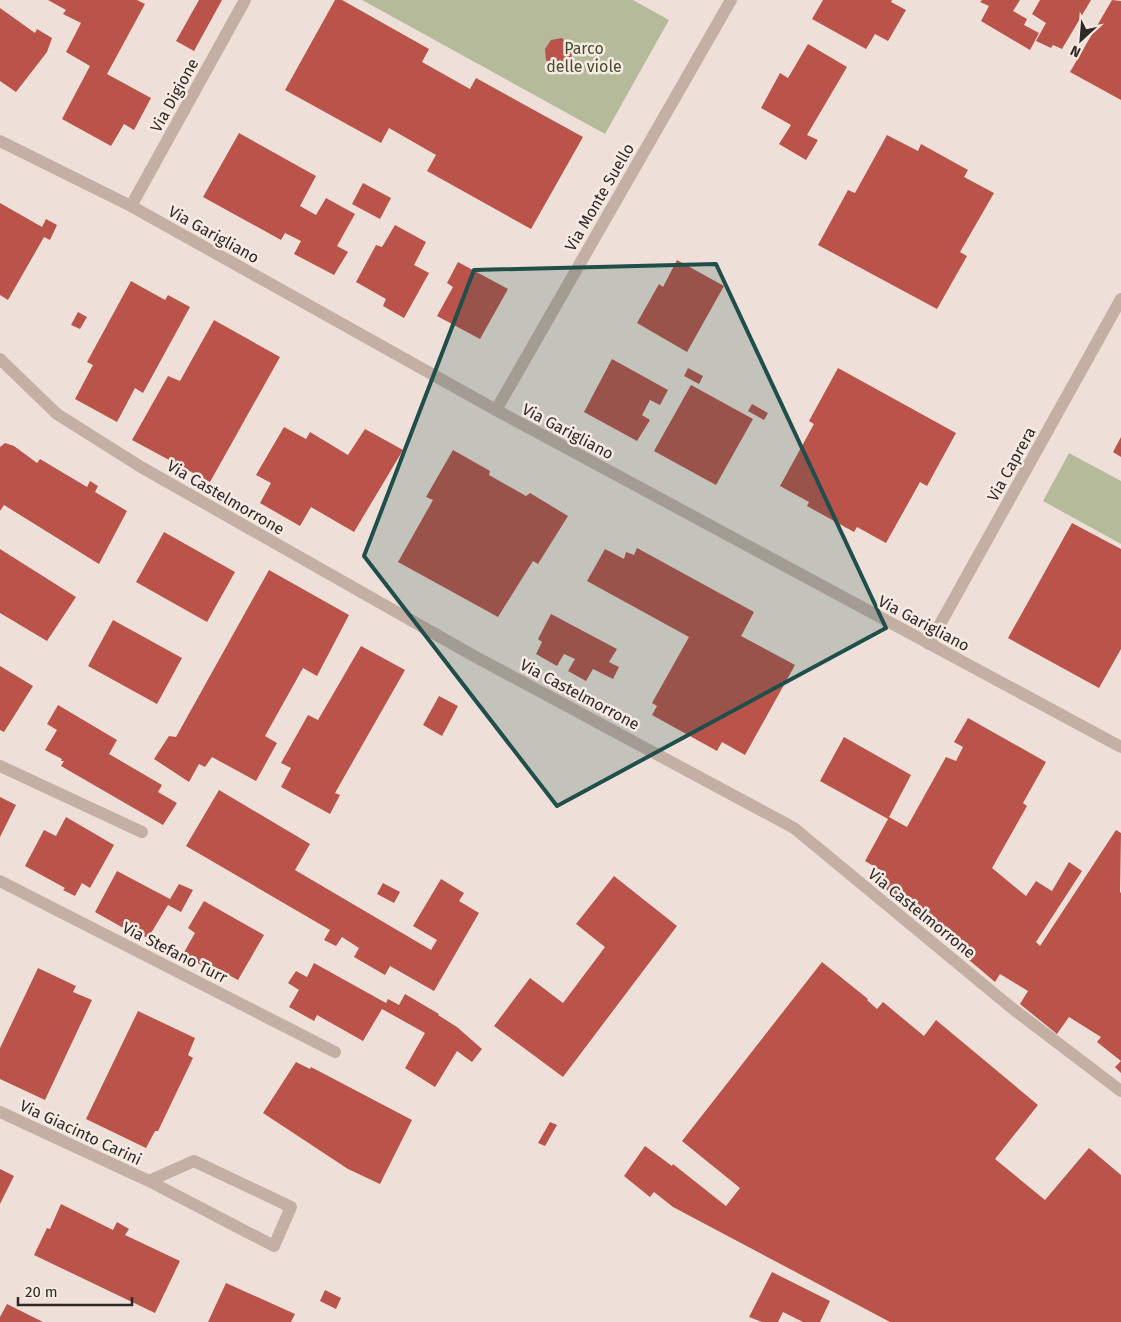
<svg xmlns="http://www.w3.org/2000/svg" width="1121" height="1322" font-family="'Fira Sans',sans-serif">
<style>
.green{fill:#b5bb9a}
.building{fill:#ba544a}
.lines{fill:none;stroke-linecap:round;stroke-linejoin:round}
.minor{stroke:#c4afa5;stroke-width:12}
.marked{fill:#204e4a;fill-opacity:0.2;stroke:#204e4a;stroke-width:4;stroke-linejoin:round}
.labels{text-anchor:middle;stroke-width:5;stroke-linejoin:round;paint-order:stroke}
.park-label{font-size:16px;fill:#464d2c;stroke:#f6ebe3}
.street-label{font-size:16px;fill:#312726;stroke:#f6ebe3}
</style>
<rect width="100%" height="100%" fill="#eee0d8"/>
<!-- green -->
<g class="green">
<path d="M362 0H633L669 20 605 134Z"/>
<path d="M1069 453 1121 481V544L1043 501Z"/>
</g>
<!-- building -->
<g class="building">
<path d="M48 0H137L145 4 107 74 151 98 134 130 124 124 111 146 62 119 90 66 66 52 81 23 63 14 66 10Z"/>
<path d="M199 0H222L194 51 176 41Z"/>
<path d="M335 0H342L429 49 422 62 470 89 476 78 583 137 531 229 427 171 436 155 389 128 381 143 285 90Z"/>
<path d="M823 0H892L891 2 906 10 888 41 875 34 866 49 812 19Z"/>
<path d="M982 0H1020L1013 11 1027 19 1024 25 1039 33 1030 50 981 21 989 6 980 2Z"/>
<path d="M1040 0H1091L1062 49 1053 45 1051 48 1036 41 1046 23 1032 14Z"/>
<path d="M1112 0 1121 1V100L1070 72Z"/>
<path d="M0 8 35 33 37 29 52 38 47 52 16 92 0 81Z"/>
<path d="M562 38 570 46 572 57 564 65 555 68 546 60 545 49 551 40Z"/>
<path d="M808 44 847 67 807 135 818 140 806 160 779 144 791 125 761 108 780 73 788 78Z"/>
<path d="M239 133 316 176 300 206 316 215 326 198 355 214 337 246 348 252 334 275 294 254 301 241 285 233 281 240 203 197Z"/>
<path d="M887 135 918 151 921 144 968 170 964 177 994 193 960 252 967 256 937 309 818 245 848 190 855 193Z"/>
<path d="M363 183 391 198 380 219 352 204Z"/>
<path d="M0 203 42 227 46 219 57 225 50 240 44 237 8 300 0 295Z"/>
<path d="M395 225 426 242 414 265 429 273 404 318 383 306 386 299 356 282 376 245 382 247Z"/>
<path d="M677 260 724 286 687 352 637 323 659 284 663 287Z"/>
<path d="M458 262 508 289 480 339 437 316 453 287 447 283Z"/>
<path d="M131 281 165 300 168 295 190 307 143 393 135 388 117 422 75 399 93 365 87 362Z"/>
<path d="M78 312 87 317 80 329 71 325Z"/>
<path d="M214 320 280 357 210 482 132 440 168 376 180 381Z"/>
<path d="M612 359 668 390 660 405 650 400 642 415 650 420 637 441 584 412Z"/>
<path d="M688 368 703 376 699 384 684 376Z"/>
<path d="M838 368 956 433 927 486 920 482 886 543 857 527 854 532 807 506 809 502 780 486 814 424 809 421Z"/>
<path d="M691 385 753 419 716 485 654 451Z"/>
<path d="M752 404 768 413 764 420 748 411Z"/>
<path d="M284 427 306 439 310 432 348 455 365 429 403 450 354 532 311 507 300 526 260 503 271 483 256 475Z"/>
<path d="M1121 437V457L1113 452Z"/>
<path d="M5 443 14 446 37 463 40 459 87 487 90 481 98 486 95 492 127 511 99 564 4 505 0 511V447Z"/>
<path d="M453 450 490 471 489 475 526 496 530 493 568 516 538 564 533 561 498 617 398 562 433 500 426 497Z"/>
<path d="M1072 523 1121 549V649L1099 688 1008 638Z"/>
<path d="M164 532 235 572 207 622 136 582Z"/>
<path d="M637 548 754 612 741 636 795 665 745 755 722 742 717 751 652 715 657 706 652 703 689 637 587 581 605 549 624 559 626 552 634 555Z"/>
<path d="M0 549 76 597 47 641 0 613Z"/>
<path d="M269 570 349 615 317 676 303 668 265 736 277 743 256 781 212 757 205 767 199 764 189 782 154 759 169 736 176 737Z"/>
<path d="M551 614 617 649 609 662 619 667 613 679 593 669 586 681 568 671 575 659 564 654 557 666 536 654 542 642 538 639Z"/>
<path d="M113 620 182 658 157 704 88 666Z"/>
<path d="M361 646 405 670 335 793 340 795 330 814 281 787 291 768 281 763 308 715 318 720Z"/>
<path d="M0 666 33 686 4 732 0 730Z"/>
<path d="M439 696 458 706 442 736 423 725Z"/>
<path d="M58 705 117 740 109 754 162 785 158 792 177 803 163 825 61 766 64 761H61L62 759 45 750 57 730 47 724Z"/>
<path d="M968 718 1046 762 1023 803 1027 806 992 868 1026 896 1036 881 1052 891 1069 862 1082 871 1036 942 1040 946 1116 830 1121 833 1120 892 1121 893V1073L1115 1067 1121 1061 1097 1042 1101 1037 1069 1017 1057 1034 1020 1004 1028 991 1000 974 995 982 875 880 882 871 865 861 888 819 820 781 844 737 911 775 889 817 907 827 946 757 956 761 963 747 954 742Z"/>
<path d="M219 790 310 844 295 870 431 950 437 940 413 926 441 879 464 893 459 901 479 913 434 991 390 966 385 975 354 957 359 948 342 937 336 946 324 940 330 930 186 846Z"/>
<path d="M0 797 16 805 0 837Z"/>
<path d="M66 817 114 845 90 888 82 883 75 896 63 890 65 888 25 866 44 830 56 836Z"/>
<path d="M117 871 170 899 179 884 193 890 181 912 168 905 148 938 128 929 127 930 95 912Z"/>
<path d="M614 876 677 926 563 1077 494 1026 530 978 563 1003 605 947 576 924Z"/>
<path d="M383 883 400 892 394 903 377 894Z"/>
<path d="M204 901 264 935 238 980 210 965 208 969 183 954 195 933 188 928Z"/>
<path d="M822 962 868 999 867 1000 877 1009 883 1002 924 1036 936 1020 1038 1105 995 1159 1045 1200 1089 1148 1121 1175V1322H890L673 1207 654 1192 650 1197 624 1176 645 1146 672 1166 673 1164 726 1206 740 1188 682 1141Z"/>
<path d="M314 963 386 1003 388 999 399 1005 405 994 439 1014 438 1015 457 1027 482 1049 472 1062 457 1051 435 1087 405 1068 425 1033 382 1009 363 1041 317 1015 314 1021 289 1007 299 990 288 983 296 971 307 977Z"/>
<path d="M38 968 76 986 73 992 92 1000 45 1100 0 1079V1048Z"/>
<path d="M138 1011 195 1038 188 1055 193 1058 158 1131H155L146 1148 86 1119Z"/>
<path d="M296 1062 310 1069 311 1067 412 1120 380 1184 348 1169 263 1113Z"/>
<path d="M550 1122 557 1125 545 1146 538 1143Z"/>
<path d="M0 1169 14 1176 0 1204Z"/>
<path d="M61 1204 113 1230 117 1222 129 1229 125 1235 180 1261 155 1313 34 1255 47 1228 50 1229Z"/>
<path d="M772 1272 830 1301 820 1322H803L783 1312 778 1322H762L749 1317Z"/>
<path d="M226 1283 295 1314 291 1322H208Z"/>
<path d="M325 1290 341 1298 336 1309 320 1301Z"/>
<path d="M7 1304 43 1322H0V1317Z"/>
</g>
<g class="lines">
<!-- minor -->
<g class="minor">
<path d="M0 141 131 206 496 410 1121 747"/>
<path d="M131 206 245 0"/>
<path d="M0 359 57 414 141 467 474 656 794 828 1013 1009 1121 1091"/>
<path d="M496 410 731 0"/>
<path d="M929 644 1121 299"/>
<path d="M0 766 142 832"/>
<path d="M0 881 335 1052"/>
<path d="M0 1112 149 1181 274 1246 291 1207 194 1161 149 1181"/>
</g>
</g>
<!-- marked area -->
<path class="marked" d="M716 264 886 628 557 806 364 556 474 270Z"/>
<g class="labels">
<!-- park labels -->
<g class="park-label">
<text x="584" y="54">Parco<tspan x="584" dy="18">delle viole</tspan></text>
</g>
<!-- street labels -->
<g class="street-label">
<text transform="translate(174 95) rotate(-61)" y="6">Via Digione</text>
<text transform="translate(599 197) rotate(-60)" y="6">Via Monte Suello</text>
<text transform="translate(214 234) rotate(29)" y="6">Via Garigliano</text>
<text transform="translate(568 431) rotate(28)" y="6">Via Garigliano</text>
<text transform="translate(1011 464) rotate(-61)" y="6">Via Caprera</text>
<text transform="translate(226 497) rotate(30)" y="6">Via Castelmorrone</text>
<text transform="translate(924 623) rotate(28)" y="6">Via Garigliano</text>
<text transform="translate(580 694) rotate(28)" y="6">Via Castelmorrone</text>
<text transform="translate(922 913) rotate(39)" y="6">Via Castelmorrone</text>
<text transform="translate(175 952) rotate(27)" y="6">Via Stefano Turr</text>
<text transform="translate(81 1132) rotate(25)" y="6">Via Giacinto Carini</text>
</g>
</g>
<!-- north arrow -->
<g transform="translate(1081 40) rotate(206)" stroke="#f6ebe3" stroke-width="4" paint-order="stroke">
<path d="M0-4L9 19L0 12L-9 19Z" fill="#312726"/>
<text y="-8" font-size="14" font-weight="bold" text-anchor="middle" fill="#312726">N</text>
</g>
<!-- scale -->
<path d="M18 1297v8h114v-8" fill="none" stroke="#312726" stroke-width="2.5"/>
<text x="25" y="1297" font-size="15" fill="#312726" stroke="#f6ebe3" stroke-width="4" paint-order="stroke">20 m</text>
</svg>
